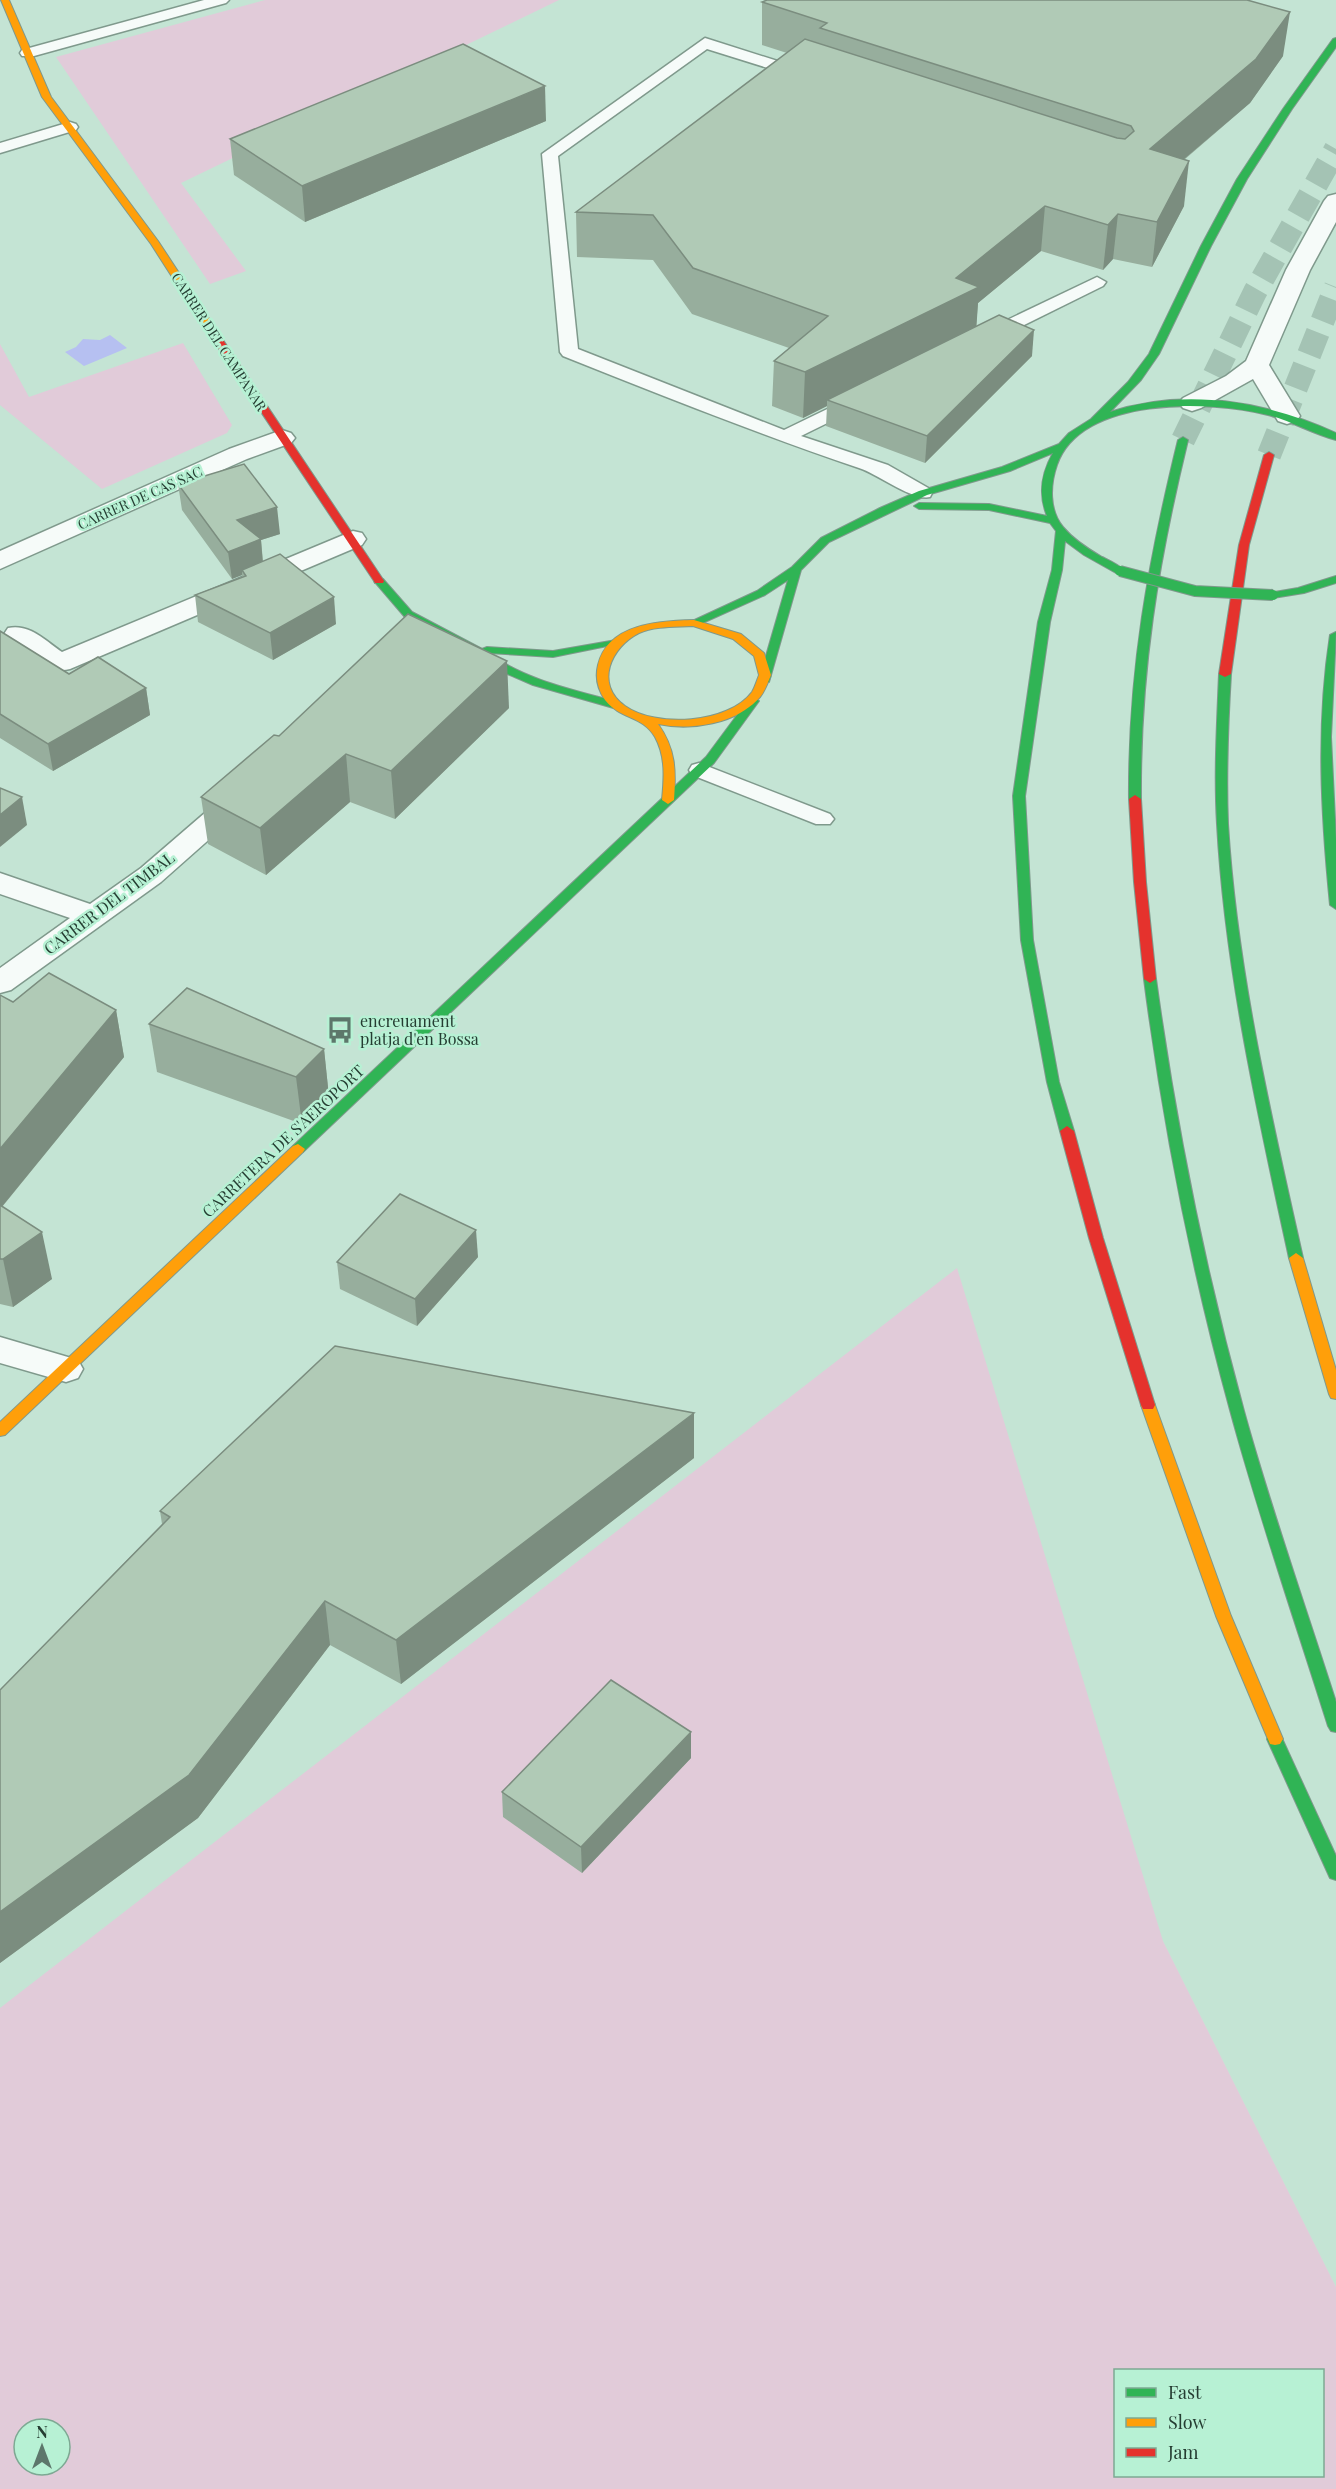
<svg xmlns="http://www.w3.org/2000/svg" width="1336" height="2489" font-family="'Playfair Display',serif">
<style>
.green{fill:#e1cbd9;fill-rule:evenodd}
.water{fill:#b6c0f1}
.lines{fill:none;stroke-linecap:round;stroke-linejoin:round}
.highway-tunnel{stroke:#a4c3b4;stroke-width:24;stroke-dasharray:24 12;stroke-linecap:butt}
.lane-casing{stroke:#7f998c;stroke-width:3}
.street-casing{stroke:#7f998c;stroke-width:3}
.fast-casing{stroke:#7f998c;stroke-width:2}
.slow-casing{stroke:#7f998c;stroke-width:2}
.jam-casing{stroke:#7f998c;stroke-width:2}
.lane{fill:#f6fbf9;fill-rule:evenodd}
.street{fill:#f6fbf9;fill-rule:evenodd}
.fast{fill:#30b455;fill-rule:evenodd}
.slow{fill:#ff9f0a;fill-rule:evenodd}
.jam{fill:#e5322d;fill-rule:evenodd}
.fast-bridge-casing{stroke:#7f998c;stroke-width:12;stroke-linecap:butt}
.fast-bridge{stroke:#30b455;stroke-width:10}
.wall{fill:#97ae9d}
.shaded-wall{fill:#7b8d7f}
.building{fill:#b0cab6;stroke:#7b8d7f;stroke-width:1.5}
.labels{text-anchor:middle;stroke-width:5;stroke-linejoin:round;paint-order:stroke}
.far-street-label{font-size:14px;fill:#253d32;stroke:#b7f1d4}
.street-label{font-size:16px;fill:#253d32;stroke:#b7f1d4}
.poi-label{font-size:16px;fill:#253d32;stroke:#b7f1d4;text-anchor:start}
</style>
<rect width="100%" height="100%" fill="#c4e4d4"/>
<!-- green -->
<g class="green">
<path d="M265 0H559L181 183 246 271 210 284 56 57Z"/>
<path d="M183 343 232 425 227 433 102 489 0 405V344L29 397Z"/>
<path d="M957 1268 1163 1941 1336 2287V2489H0V2008ZM1116 2370H1322V2476H1116ZM24 2429H60V2465H24Z"/>
</g>
<!-- water -->
<path class="water" d="M110 335 127 348 84 366 65 352 76 347 83 339 100 340Z"/>
<g class="lines">
<!-- highway-tunnel -->
<g class="highway-tunnel">
<path d="M1183 440 1255 292 1336 149"/>
<path d="M1269 455 1336 287"/>
</g>
<defs>
<g id="lane">
<path d="M204 0H229L226 3 34 56H22L20 53 22 50Z"/>
<path d="M705 38 809 71 811 74 803 79 707 49 558 156 578 349 784 430 850 398H862L865 402 862 406 801 436 888 465 930 489 932 493 930 497C912 501 878 474 859 468 759 434 661 395 563 356L560 352 542 154Z"/>
<path d="M70 122 76 124 78 127 76 130 0 153V143Z"/>
<path d="M1097 277 1106 282 1103 286 992 341 986 342 977 337 980 333Z"/>
<path d="M699 763 830 814 834 819 830 824H816L692 775 689 770 692 765Z"/>
</g>
<g id="street">
<path d="M1336 194V222L1310 270 1269 365 1300 416 1296 421 1287 424 1278 421 1253 379 1201 408 1192 411 1183 408 1179 403 1183 398 1226 376 1246 361 1286 270 1324 201 1328 196Z"/>
<path d="M282 430 291 433 295 438 291 443 247 459 0 569V551L229 449Z"/>
<path d="M353 531 362 533 366 539 362 545 70 669C47 675 26 652 8 640L4 634 8 628C29 623 46 641 62 652Z"/>
<path d="M238 790 248 793 252 799 248 805 161 882 11 990 0 993V968L70 918 0 894V873L90 904 141 868 228 793Z"/>
<path d="M0 1337 78 1360 83 1369 78 1378 66 1382 0 1363Z"/>
</g>
<g id="fast">
<path d="M1336 38V47L1292 109 1247 179 1211 246 1159 354 1141 380 1110 412C1185 387 1266 401 1336 433V440C1313 434 1291 421 1268 415 1210 400 1081 396 1057 465 1050 485 1049 510 1063 527 1073 539 1088 549 1102 557 1110 561 1119 565 1125 571L1120 574 1116 573 1084 555 1065 541 1062 570 1050 622 1025 796 1033 940 1059 1082 1074 1131 1067 1136 1060 1131 1047 1082 1021 940 1013 796 1038 622 1052 570 1056 531 1050 523 989 510 919 509 914 506 919 503 989 504 1047 516C1038 494 1041 474 1053 453L1010 471 927 495 829 542 801 570 769 682H761L759 680 788 580 765 595 698 625H690L688 623 757 591 792 567 821 538 880 508 919 491 1002 467 1059 444 1069 433 1091 419 1128 382 1149 354 1201 246 1237 179 1283 109 1333 39Z"/>
<path d="M1183 437 1188 440C1158 563 1140 672 1141 799L1135 803 1129 799C1128 671 1148 563 1178 440Z"/>
<path d="M1336 576V583L1304 593 1273 598 1268 595 1269 593 1298 588Z"/>
<path d="M379 578 383 579 412 612 482 649 487 647 553 651 622 639V643L553 657 488 653C527 681 575 690 621 703L623 705 617 709 533 685 496 669 469 650 404 616 374 581Z"/>
<path d="M1336 632 1331 737 1336 840V909L1330 905C1321 814 1316 726 1330 635Z"/>
<path d="M1225 671 1231 674C1228 724 1226 774 1228 824 1237 971 1271 1115 1303 1258L1296 1263 1289 1258C1258 1115 1225 971 1217 824 1214 774 1217 724 1219 674Z"/>
<path d="M753 697 759 701 714 763 303 1152H293L291 1149 293 1146 706 757 749 699Z"/>
<path d="M1150 975 1156 979C1176 1125 1205 1269 1244 1411 1271 1509 1305 1605 1336 1702V1732L1331 1731 1328 1726C1295 1621 1259 1517 1230 1410 1191 1268 1163 1125 1144 979Z"/>
<path d="M1275 1733 1280 1734 1336 1856V1880L1330 1878 1267 1739 1270 1734Z"/>
</g>
<g id="slow">
<path d="M1 0H9L51 97 158 241 221 337 220 339H212L151 244 42 97Z"/>
<path d="M694 620 741 634 764 653 771 675C768 682 765 691 760 697 737 724 691 731 658 724 676 749 676 771 674 800L668 804 662 800C664 779 666 757 655 737 642 715 621 720 605 700 598 690 595 677 598 665 608 623 660 621 694 620ZM693 626 733 639 754 656 759 675C757 680 755 687 752 692 728 724 656 728 625 706 594 684 611 647 639 633 655 626 676 627 693 626Z"/>
<path d="M298 1144 305 1149 303 1152 5 1435 0 1436V1422L293 1146Z"/>
<path d="M1296 1253 1303 1258 1336 1370V1399L1331 1398 1329 1394 1289 1258Z"/>
<path d="M1148 1400 1153 1401 1155 1405 1231 1616 1283 1739 1280 1744 1275 1745 1270 1744 1216 1616 1141 1405 1143 1401Z"/>
</g>
<g id="jam">
<path d="M216 334 221 337 384 581 383 583H375L374 581 211 337Z"/>
<path d="M1269 452 1274 455 1249 545 1231 674 1225 677 1219 674 1239 545 1264 455Z"/>
<path d="M1135 795 1141 799 1146 882 1156 979 1150 983 1144 979 1134 882 1129 799Z"/>
<path d="M1067 1126 1074 1131 1103 1238 1155 1405 1153 1409H1143L1141 1405 1089 1238 1060 1131Z"/>
</g>
</defs>
<!-- lane casing -->
<use href="#lane" class="lane-casing"/>
<!-- street casing -->
<use href="#street" class="street-casing"/>
<!-- fast casing -->
<use href="#fast" class="fast-casing"/>
<!-- slow casing -->
<use href="#slow" class="slow-casing"/>
<!-- jam casing -->
<use href="#jam" class="jam-casing"/>
<!-- lane -->
<use href="#lane" class="lane"/>
<!-- street -->
<use href="#street" class="street"/>
<!-- fast -->
<use href="#fast" class="fast"/>
<!-- slow -->
<use href="#slow" class="slow"/>
<!-- jam -->
<use href="#jam" class="jam"/>
<defs>
<path id="fast-bridge" d="M1120 571 1195 591 1273 595"/>
</defs>
<!-- fast-bridge casing -->
<use href="#fast-bridge" class="fast-bridge-casing"/>
<!-- fast-bridge -->
<use href="#fast-bridge" class="fast-bridge"/>
</g>
<!-- wall -->
<g class="wall">
<path d="M762 2 1283 56 1250 103 1184 160V206L1152 267 1113 259 1103 270 1041 251 978 303 976 326 1032 356 925 463 826 426 827 406 803 418 772 406 774 361 789 348 692 314 653 260 577 257 576 212 787 53 762 45Z"/>
<path d="M546 121 305 222 234 175 230 139Z"/>
<path d="M178 484 280 534 261 540 263 561 336 624 273 660 198 622 195 595 242 577V575L232 579 182 510Z"/>
<path d="M0 631 69 674 146 688 150 715 53 771 0 738Z"/>
<path d="M509 708 395 819 350 802 266 875 208 844 201 797 279 736Z"/>
<path d="M0 995 13 1002 116 1010 124 1057 2 1207 52 1279 13 1307 0 1304Z"/>
<path d="M149 1024 324 1049 329 1097 302 1124 157 1072Z"/>
<path d="M478 1257 417 1326 340 1289 337 1262Z"/>
<path d="M694 1458 401 1684 330 1645 198 1818 0 1963V1690L162 1524 160 1511Z"/>
<path d="M691 1732V1758L582 1873 503 1817 502 1792Z"/>
</g>
<!-- shaded-wall -->
<g class="shaded-wall">
<path d="M1290 12 1283 56 1250 103 1144 193 1150 149Z"/>
<path d="M545 86 546 121 305 222 302 186Z"/>
<path d="M1189 161 1184 206 1152 267 1157 222Z"/>
<path d="M1045 206 1041 251 978 303 976 333 827 400V406L803 418 805 372 956 278Z"/>
<path d="M1118 214 1113 259 1103 270 1108 225Z"/>
<path d="M1034 330 1032 356 925 463 927 436Z"/>
<path d="M277 507 280 534 261 540 263 566 242 570V575L232 579 228 552 237 520Z"/>
<path d="M334 597 336 624 273 660 270 633Z"/>
<path d="M507 661 509 708 395 819 391 771Z"/>
<path d="M146 688 150 715 53 771 48 744Z"/>
<path d="M346 754 350 802 266 875 260 828Z"/>
<path d="M22 797 27 825 0 847V815Z"/>
<path d="M116 1010 124 1057 0 1209V1149Z"/>
<path d="M324 1049 329 1097 302 1124 296 1077Z"/>
<path d="M476 1230 478 1257 417 1326 415 1299Z"/>
<path d="M42 1232 52 1279 13 1307 3 1259Z"/>
<path d="M694 1413V1458L401 1684 396 1640Z"/>
<path d="M325 1601 330 1645 198 1818 0 1963V1912Z"/>
<path d="M691 1732V1758L582 1873 581 1847Z"/>
</g>
<!-- building -->
<g class="building">
<path d="M767 0H1247L1290 12 1256 59 1150 149 1189 161 1157 222 1118 214 1108 225 1045 206 956 278 979 287 805 372 774 361 828 316 693 268 653 215 576 212 805 39 1117 138 1125 139 1134 131 1131 126 820 28 827 23 762 2Z"/>
<path d="M463 44 545 86 302 186 230 139Z"/>
<path d="M999 315 1034 330 927 436 827 400Z"/>
<path d="M244 464 277 507 237 520 261 539 228 552 178 484Z"/>
<path d="M280 554 334 597 270 633 195 595 246 576 242 570Z"/>
<path d="M408 614 507 661 391 771 346 754 260 828 201 797 274 735 279 736Z"/>
<path d="M0 631 69 674 98 657 146 688 48 744 0 714Z"/>
<path d="M0 788 22 797 0 815Z"/>
<path d="M49 973 116 1010 0 1149V995L13 1002Z"/>
<path d="M187 988 324 1049 296 1077 149 1024Z"/>
<path d="M400 1194 476 1230 415 1299 337 1262Z"/>
<path d="M0 1205 42 1232 3 1259H0Z"/>
<path d="M335 1346 694 1413 396 1640 325 1601 189 1775 0 1912V1690L170 1517 160 1511Z"/>
<path d="M611 1680 691 1732 581 1847 502 1792Z"/>
</g>
<!-- icons -->
<defs>
<symbol id="bus-bare" viewBox="-9 -9 18 18"><path d="M-5-6H5V4H4V6H2V4H-2V6H-4V4H-5ZM-3.5-4V0h7V-4ZM-3.5 1.2v1.5H-2V1.2ZM2 1.2v1.5H3.5V1.2Z" fill="#5d776b" stroke="#b7f1d4" stroke-width="2.5" paint-order="stroke"/></symbol>
</defs>
<g fill-rule="evenodd">
<use href="#bus-bare" x="321" y="1011" width="38" height="38"/>
</g>
<g class="labels">
<!-- far-street labels -->
<g class="far-street-label">
<text transform="translate(219 342) rotate(57)" y="5">CARRER DEL CAMPANAR</text>
<text transform="translate(140 498) rotate(-24)" y="5">CARRER DE CAS SAC</text>
</g>
<!-- street labels -->
<g class="street-label">
<text transform="translate(109 903) rotate(-37)" y="6">CARRER DEL TIMBAL</text>
<text transform="translate(283 1141) rotate(-43)" y="6">CARRETERA DE S'AEROPORT</text>
</g>
<!-- poi labels -->
<g class="poi-label">
<text x="360" y="1027">encreuament<tspan x="360" dy="18">platja d'en Bossa</tspan></text>
</g>
</g>
<!-- legend -->
<rect x="1114" y="2369" width="210" height="108" fill="#b7f1d4" stroke="#7da993" stroke-width="1.5"/>
<rect x="1126" y="2388" width="30" height="9" fill="#30b455" stroke="#7da993" stroke-width="1.5"/>
<text x="1168" y="2399" font-size="18" fill="#253d32">Fast</text>
<rect x="1126" y="2418" width="30" height="9" fill="#ff9f0a" stroke="#7da993" stroke-width="1.5"/>
<text x="1168" y="2429" font-size="18" fill="#253d32">Slow</text>
<rect x="1126" y="2448" width="30" height="9" fill="#e5322d" stroke="#7da993" stroke-width="1.5"/>
<text x="1168" y="2459" font-size="18" fill="#253d32">Jam</text>
<!-- north arrow -->
<g transform="translate(42 2447)"><circle r="28" fill="#b7f1d4" stroke="#7da993" stroke-width="1.5"/>
<path d="M0-4.5L10 22L0 15L-10 22Z" fill="#5d776b"/>
<text y="-9" font-size="16" font-weight="bold" text-anchor="middle" fill="#253d32">N</text>
</g>
</svg>
